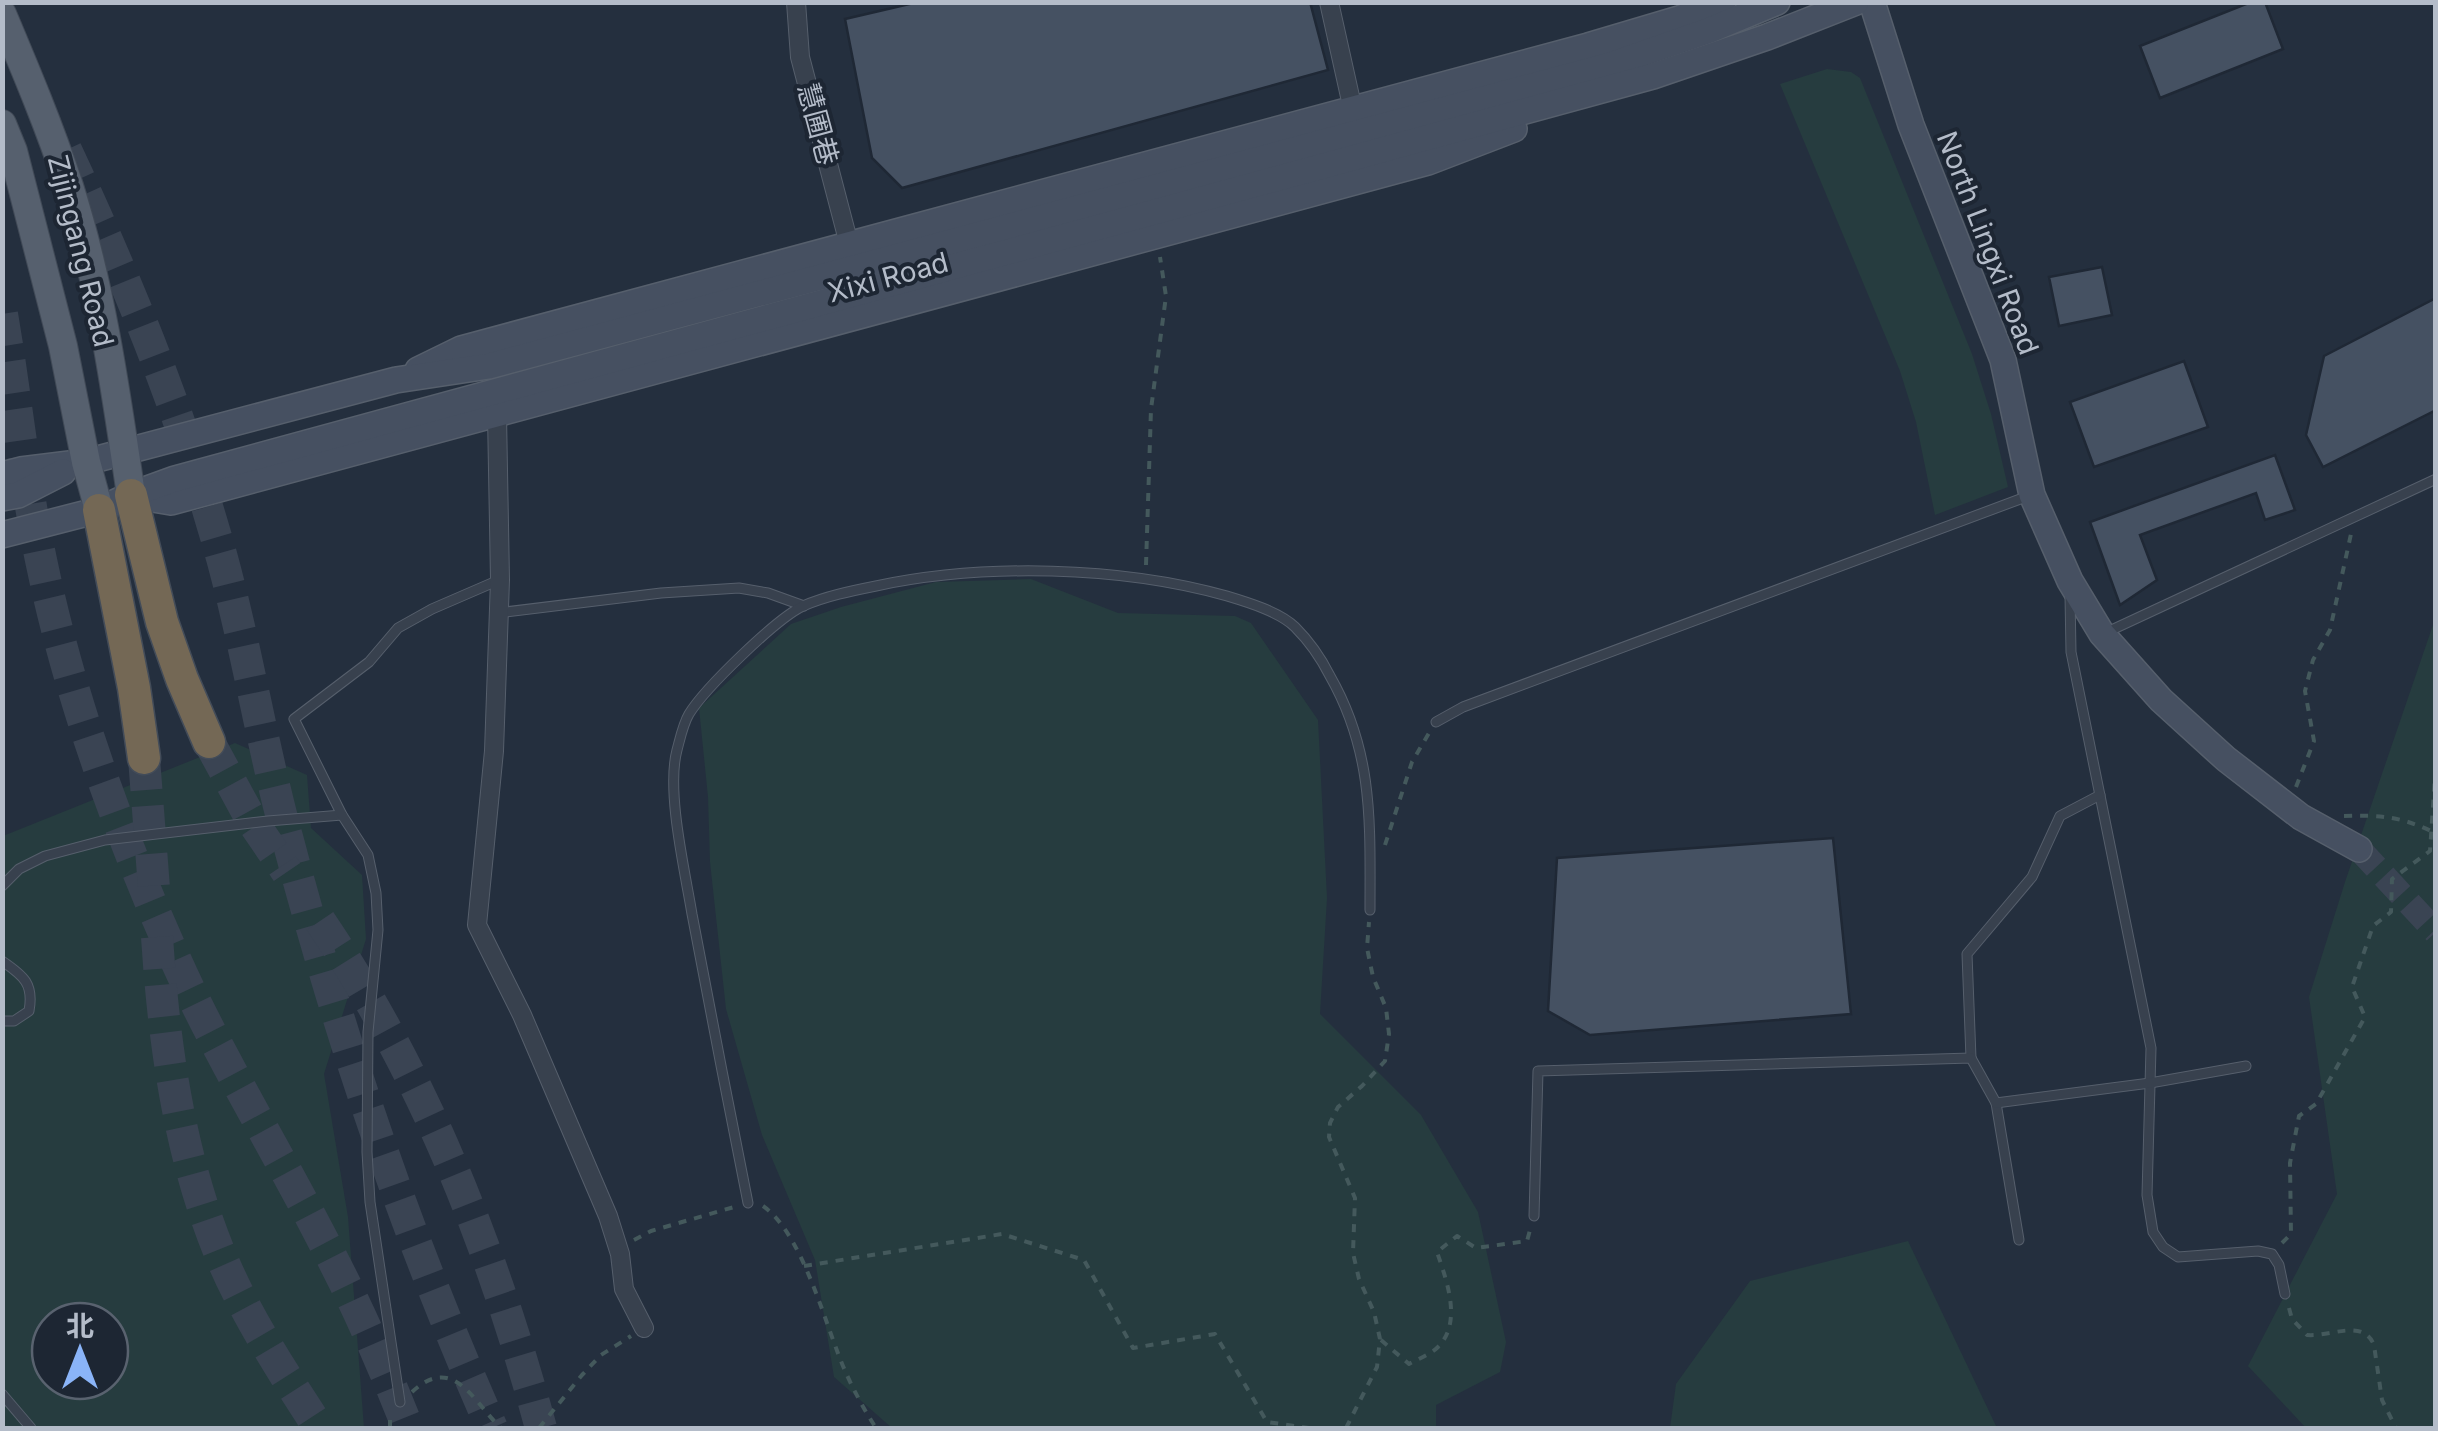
<svg xmlns="http://www.w3.org/2000/svg" width="2438" height="1431" font-family="Inter,'Noto Sans SC',sans-serif">
<style>
.green{fill:#263c3f;fill-rule:evenodd}
.building{fill:#455162;stroke:#1f2835;stroke-width:2.5}
.lines{fill:none;stroke-linecap:round;stroke-linejoin:round}
.secondary-tunnel{stroke:#3a4453;stroke-width:25;stroke-dasharray:25 12;stroke-linecap:butt}
.highway-tunnel{stroke:#3a4453;stroke-width:32;stroke-dasharray:32 16;stroke-linecap:butt}
.lane-casing{stroke:#565f6c;stroke-width:11}
.street-casing{stroke:#565f6c;stroke-width:20}
.secondary-casing{stroke:#565f6c;stroke-width:28}
.primary-casing{stroke:#414a57;stroke-width:30}
.highway-casing{stroke:#434c59;stroke-width:35}
.path{stroke:#44595c;stroke-width:4;stroke-dasharray:8 8;stroke-linecap:butt}
.lane{stroke:#38414e;stroke-width:9}
.street{stroke:#38414e;stroke-width:18}
.secondary{stroke:#465061;stroke-width:25}
.primary{stroke:#56606e;stroke-width:28}
.highway{stroke:#746855;stroke-width:32}
.labels{text-anchor:middle;stroke-width:8;stroke-linejoin:round;paint-order:stroke}
.street-label{font-size:28px;fill:#b4bcc9;stroke:#1d2633}
</style>
<rect width="100%" height="100%" fill="#242f3e"/>
<!-- green -->
<g class="green">
<path d="M1827 69 1851 72 1860 78 1972 354 1991 414 2008 487 1935 515 1916 422 1900 371 1780 84Z"/>
<path d="M1031 579 1118 613 1235 616 1251 623 1318 720 1327 898 1320 1014 1421 1115 1478 1212 1506 1342 1500 1372 1436 1405V1428H892L834 1377 815 1260 762 1135 726 1009 710 862 708 797 699 708 791 624 841 607 936 582Z"/>
<path d="M2435 619V1428H2306L2248 1366 2337 1194 2309 997 2345 882Z"/>
<path d="M235 743 307 775 311 828 362 875 366 939 324 1074 348 1217 364 1428H3V836ZM50 1321H110V1381H50Z"/>
<path d="M1908 1241 1997 1428H1670L1676 1384 1750 1281Z"/>
</g>
<!-- building -->
<g class="building">
<path d="M918 2H1310L1328 70 902 188 872 158 845 19Z"/>
<path d="M2251 2H2265L2283 49 2160 98 2140 46Z"/>
<path d="M2102 267 2112 315 2059 326 2049 277Z"/>
<path d="M2436 298V410L2323 467 2306 435 2324 356Z"/>
<path d="M2184 361 2208 427 2094 467 2070 402Z"/>
<path d="M2275 455 2295 510 2265 520 2256 493 2140 535 2157 580 2120 605 2090 522Z"/>
<path d="M1833 838 1851 1014 1590 1035 1548 1011 1557 858Z"/>
</g>
<g class="lines">
<!-- secondary-tunnel -->
<path class="secondary-tunnel" d="M2359 849 2436 932"/>
<!-- highway-tunnel -->
<g class="highway-tunnel">
<path d="M66 150C128 282 183 417 222 558 247 650 262 745 287 837 340 1039 407 1238 492 1428"/>
<path d="M2 314C16 396 24 479 41 560 69 696 117 828 173 954 219 1058 280 1155 331 1256 360 1312 385 1370 408 1428"/>
<path d="M209 742 252 821 287 872"/>
<path d="M144 758 154 888"/>
<path d="M320 921C424 1074 493 1251 541 1428"/>
<path d="M157 937C164 1046 180 1160 223 1261 249 1321 284 1374 319 1428"/>
</g>
<defs>
<g id="lane">
<path d="M2070 596 2071 652 2151 1048 2147 1195 2153 1232 2163 1247 2178 1257 2258 1251 2272 1254 2279 1265 2285 1294"/>
<path d="M497 613 661 593 739 588 768 593 804 606"/>
<path d="M2105 633 2436 479"/>
<path d="M1436 722 1463 707 2031 495"/>
<path d="M2 886 19 869 45 856 105 840 268 821 342 815"/>
<path d="M2 961C24 976 34 984 29 1011L14 1021H2"/>
<path d="M1971 1058 1967 954 2032 877 2060 816 2100 795"/>
<path d="M1996 1103 2019 1240"/>
<path d="M748 1203C729 1107 710 1010 692 914 685 871 666 791 677 750 680 739 683 724 689 714 705 688 776 619 803 606 826 596 851 591 876 586 984 563 1120 566 1227 596 1247 602 1280 612 1295 627 1309 641 1321 658 1330 676 1374 753 1370 824 1370 910"/>
<path d="M1534 1216 1538 1071 1971 1058 1996 1103 2150 1083 2246 1066"/>
<path d="M2 1394 31 1428"/>
<path d="M400 1402 370 1202 367 1152 368 1032 378 930 376 893 368 855 342 815 294 719 369 662 398 628 432 609 499 580"/>
</g>
<g id="street">
<path d="M796 2 800 57 849 244"/>
<path d="M1329 2 1353 110"/>
<path d="M497 415 500 580 494 751 477 925 522 1015 608 1216 620 1254 624 1289 644 1328"/>
</g>
<g id="secondary">
<path d="M1872 2 1911 125 2003 360 2032 495 2070 581 2102 634 2161 700 2226 759 2301 817 2359 849"/>
<path d="M418 370 461 349 1588 46 1679 19 1723 2"/>
<path d="M2 475 21 470 86 462 396 380 489 366 1610 65 1710 30 1777 2"/>
<path d="M135 496 171 502 1428 162 1514 129"/>
<path d="M2 498 18 495 63 472"/>
<path d="M2 535 99 510 131 495 175 479 1653 76 1767 37 1856 2"/>
</g>
<g id="primary">
<path d="M2 14C26 71 50 128 69 186 101 286 116 392 131 495"/>
<path d="M2 124 13 151 63 346 86 462 99 510"/>
</g>
<g id="highway">
<path d="M131 495 162 622 182 679 209 742"/>
<path d="M99 510 134 688 144 758"/>
</g>
</defs>
<!-- lane casing -->
<use href="#lane" class="lane-casing"/>
<!-- street casing -->
<use href="#street" class="street-casing"/>
<!-- secondary casing -->
<use href="#secondary" class="secondary-casing"/>
<!-- primary casing -->
<use href="#primary" class="primary-casing"/>
<!-- highway casing -->
<use href="#highway" class="highway-casing"/>
<!-- path -->
<g class="path">
<path d="M1146 565 1151 409 1166 296 1160 257"/>
<path d="M2296 787 2314 741 2305 691 2313 660 2330 630 2351 534"/>
<path d="M2344 816C2379 815 2399 816 2431 831"/>
<path d="M1385 845 1412 762 1429 733"/>
<path d="M763 1206C804 1235 825 1326 846 1373 855 1393 865 1411 876 1428"/>
<path d="M634 1240 651 1231 734 1207"/>
<path d="M2282 1243 2291 1234 2290 1163 2299 1116 2316 1104 2365 1017 2352 987 2373 926 2391 912 2392 879 2430 851 2436 761"/>
<path d="M804 1266 1002 1234 1084 1260 1133 1348 1215 1334 1267 1422 1309 1428"/>
<path d="M2289 1308 2292 1319 2307 1335C2331 1337 2363 1318 2374 1345L2382 1400 2396 1428"/>
<path d="M1381 1340 1409 1364C1418 1359 1431 1354 1438 1347 1463 1322 1446 1279 1437 1252L1457 1236 1476 1248 1527 1241 1530 1230"/>
<path d="M412 1392C454 1353 473 1402 501 1428"/>
<path d="M390 1428V1419L393 1414"/>
<path d="M539 1428 582 1375 601 1355 631 1336"/>
<path d="M1346 1428 1377 1367 1380 1339 1374 1312 1359 1279 1353 1253 1355 1198 1329 1137 1330 1123 1338 1107 1362 1086 1385 1061 1389 1034 1386 1008 1373 977 1367 948 1369 922"/>
</g>
<!-- lane -->
<use href="#lane" class="lane"/>
<!-- street -->
<use href="#street" class="street"/>
<!-- secondary -->
<use href="#secondary" class="secondary"/>
<!-- primary -->
<use href="#primary" class="primary"/>
<!-- highway -->
<use href="#highway" class="highway"/>
</g>
<g class="labels">
<!-- street labels -->
<g class="street-label">
<text transform="translate(818 124) rotate(75)" y="10">慧圃巷</text>
<text transform="translate(1988 243) rotate(69)" y="10">North Lingxi Road</text>
<text transform="translate(81 251) rotate(76)" y="10">Zijingang Road</text>
<text transform="translate(888 277) rotate(-15)" y="10">Xixi Road</text>
</g>
</g>
<!-- border -->
<rect width="2438" height="1431" fill="none" stroke="#b4bcc9" stroke-width="10"/>
<!-- north arrow -->
<g transform="translate(80 1351)"><circle r="48" fill="#1d2633" stroke="#59626f" stroke-width="2.5"/>
<path d="M0-8L18 38L0 25L-18 38Z" fill="#8ab4f8"/>
<text y="-15" font-size="28" font-weight="bold" text-anchor="middle" fill="#b4bcc9">北</text>
</g>
</svg>
